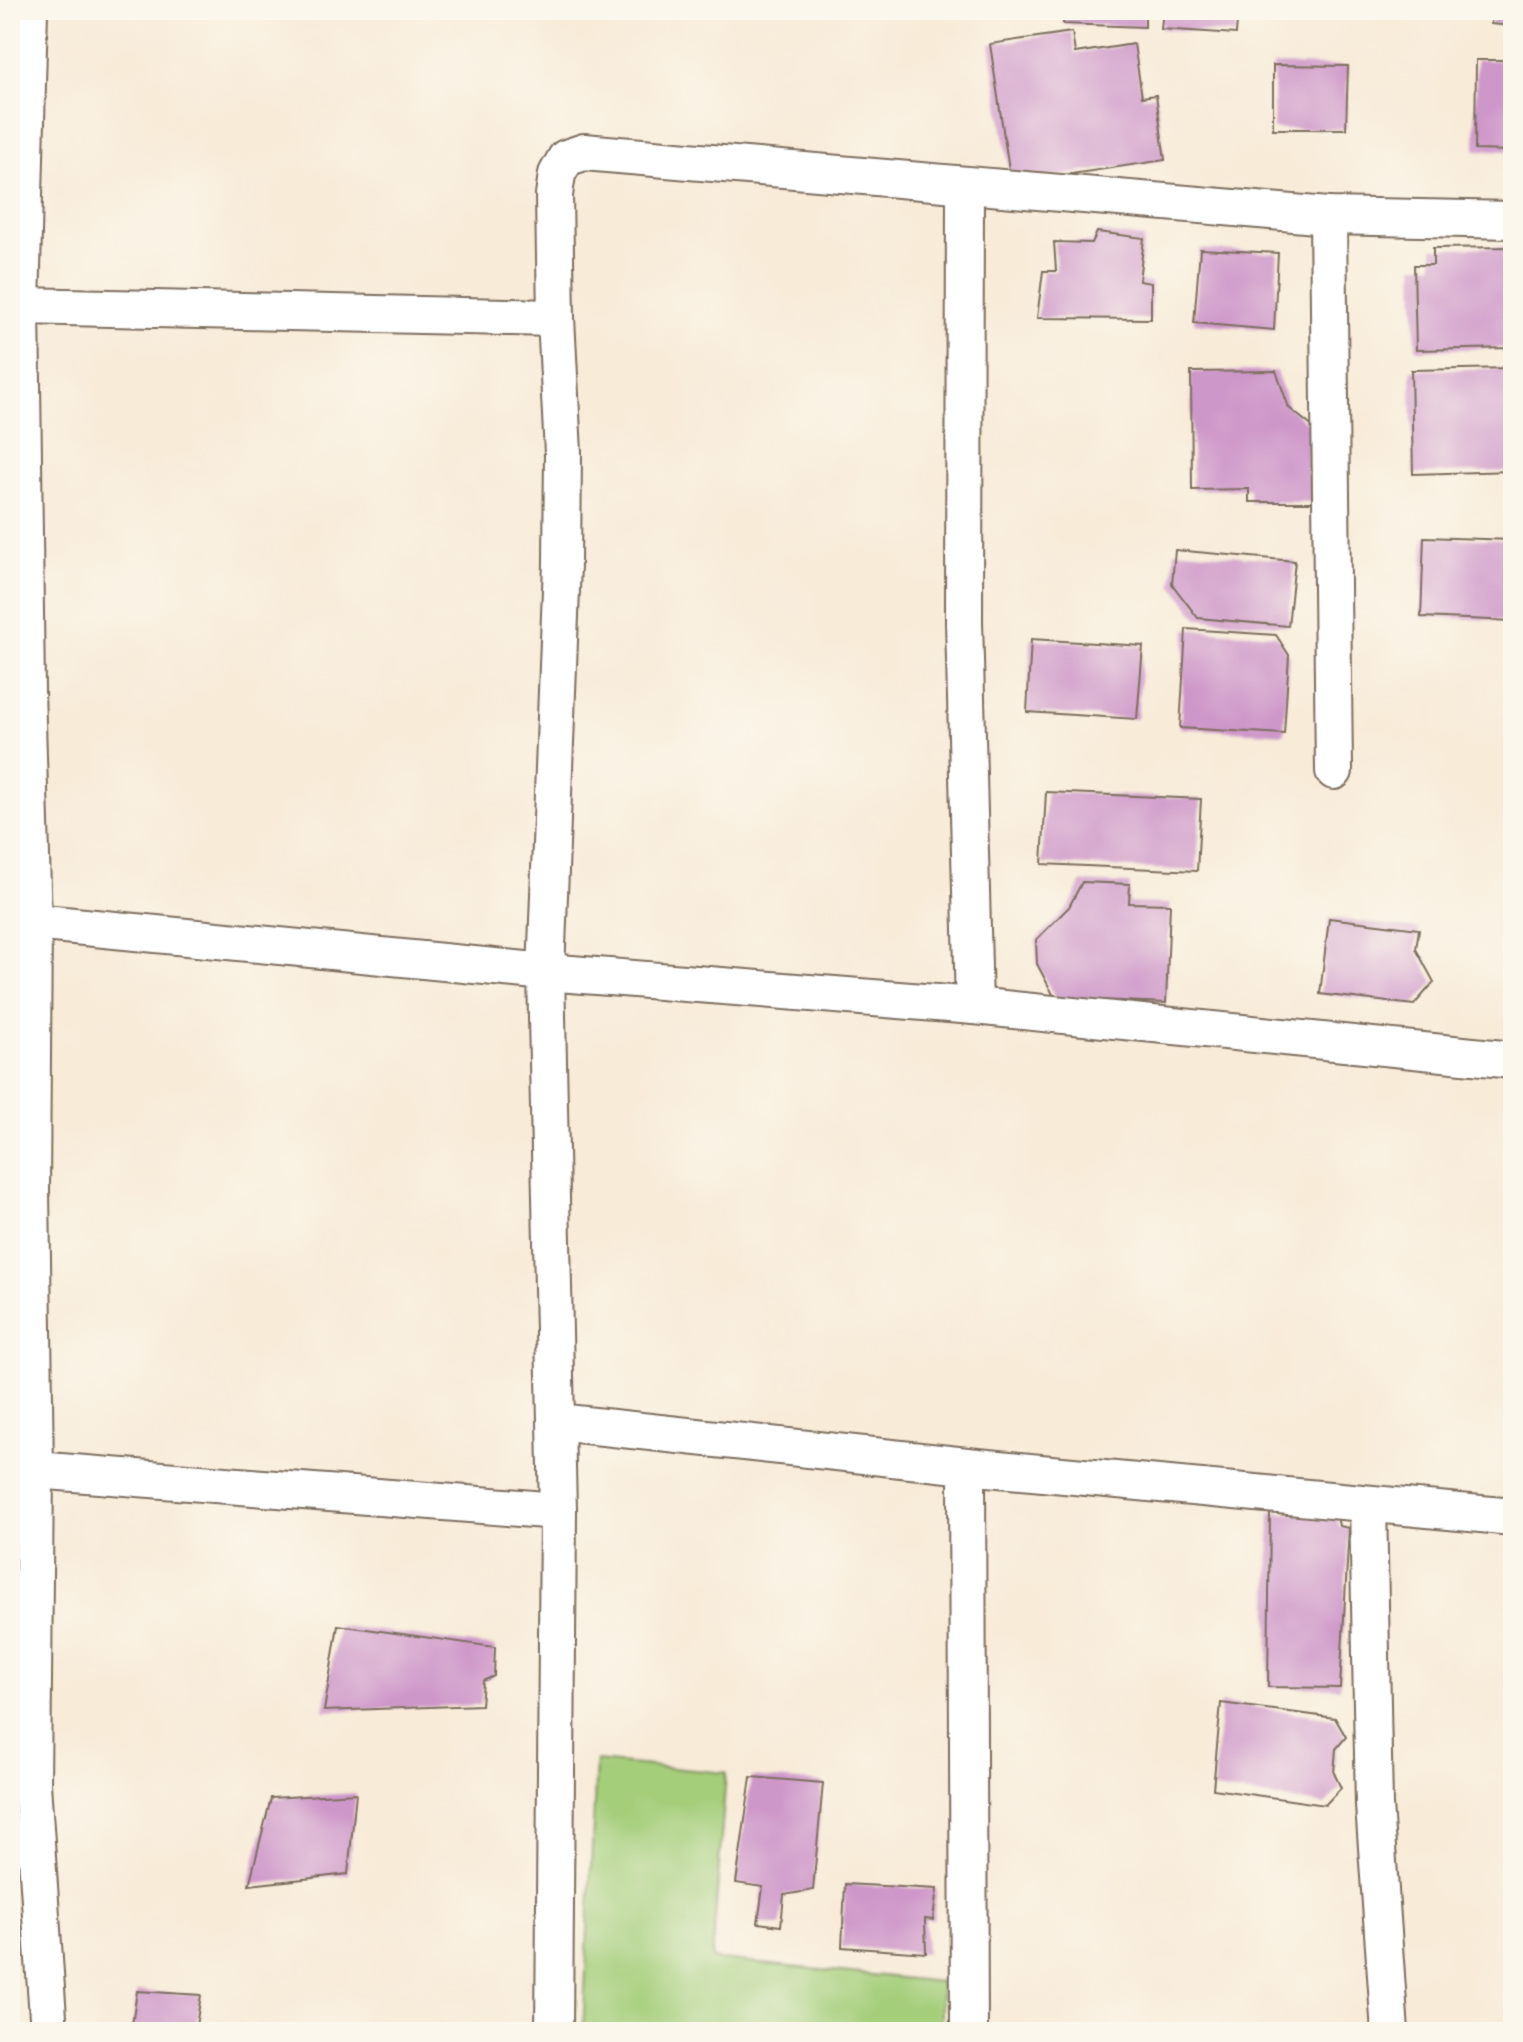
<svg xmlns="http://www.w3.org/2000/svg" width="1523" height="2042" font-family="Vollkorn,serif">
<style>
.green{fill:#a4ce7a;stroke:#707c4c;stroke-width:2}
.building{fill:#ce97c9}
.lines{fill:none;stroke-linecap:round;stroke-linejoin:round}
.minor-casing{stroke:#7d6e5f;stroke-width:40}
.minor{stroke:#fff;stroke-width:36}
</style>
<rect width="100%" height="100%" fill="#fbf7ec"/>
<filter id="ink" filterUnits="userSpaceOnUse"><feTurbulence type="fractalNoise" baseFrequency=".0125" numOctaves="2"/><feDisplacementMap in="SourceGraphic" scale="16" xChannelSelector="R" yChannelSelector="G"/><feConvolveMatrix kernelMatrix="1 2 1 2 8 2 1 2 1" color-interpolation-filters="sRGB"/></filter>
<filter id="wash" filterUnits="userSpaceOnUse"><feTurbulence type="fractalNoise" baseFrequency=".006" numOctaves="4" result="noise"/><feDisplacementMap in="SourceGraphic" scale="32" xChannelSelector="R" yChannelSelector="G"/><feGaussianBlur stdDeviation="1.8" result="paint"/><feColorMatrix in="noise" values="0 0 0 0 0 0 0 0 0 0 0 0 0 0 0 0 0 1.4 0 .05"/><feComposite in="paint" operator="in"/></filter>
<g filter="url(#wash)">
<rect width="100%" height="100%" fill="#f8ebd8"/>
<!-- green -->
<path class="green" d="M596 1761 726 1773 712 1959 941 1982V2032H583Z"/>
<g id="blocks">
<!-- building -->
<g class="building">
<path d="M1064 10H1145V27L1063 24Z"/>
<path d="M1163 10H1238L1236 34 1161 29Z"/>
<path d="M1492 10H1513V26L1491 24Z"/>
<path d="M1072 32 1075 53 1134 44 1142 97 1156 95 1165 160 1011 183 990 44Z"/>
<path d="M1476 60H1513V151L1475 150Z"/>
<path d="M1273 65 1348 66 1346 129H1273Z"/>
<path d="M1097 232 1144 238 1139 281 1151 283V319L1037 318 1043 271H1056L1054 242 1092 243Z"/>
<path d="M1513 247V348L1416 350 1414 265H1433V248Z"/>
<path d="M1200 249 1278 253 1274 330 1194 323Z"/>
<path d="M1513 368V471L1413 474 1411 370Z"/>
<path d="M1276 371 1289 408 1319 432 1320 502H1249V489L1192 490 1191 372Z"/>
<path d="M1424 537 1513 540V621L1421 617Z"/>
<path d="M1175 550 1295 561 1288 626 1198 618 1172 584Z"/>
<path d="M1186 629 1276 635 1289 655 1284 734 1180 728Z"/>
<path d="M1031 639 1143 646 1137 719 1027 712Z"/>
<path d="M1046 792 1201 799 1197 871 1042 864Z"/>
<path d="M1082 882 1130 884 1129 903 1170 904 1166 1003 1055 998 1037 964 1036 940 1069 907Z"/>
<path d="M1329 918 1419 929 1416 949 1434 982 1414 1005 1320 994Z"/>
<path d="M1270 1512 1337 1516 1339 1526 1349 1528 1340 1688 1268 1687Z"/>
<path d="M338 1625 495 1647 494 1676 483 1681 481 1705 324 1711Z"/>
<path d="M1221 1703 1335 1718 1346 1737 1336 1749 1334 1773 1341 1788 1325 1805 1213 1789Z"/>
<path d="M751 1777 823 1783 813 1890 784 1895 781 1926 758 1923 763 1887 736 1883Z"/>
<path d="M356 1793 348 1874 249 1885 271 1798Z"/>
<path d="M845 1884 937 1889 933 1920 925 1919 926 1953 842 1947Z"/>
<path d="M137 1991 201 1995 195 2032H131Z"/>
</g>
</g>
</g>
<g filter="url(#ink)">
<use href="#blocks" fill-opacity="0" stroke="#7d6e5f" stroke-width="2"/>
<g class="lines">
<defs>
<g id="minor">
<path d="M29 10 21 306 26 690 33 922 31 1190 35 1470 32 1784 49 2032"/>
<path d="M965 186 964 621 974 1006"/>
<path d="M1328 216 1334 771"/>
<path d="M21 306 556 318"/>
<path d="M33 922 546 972 974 1006 1513 1060"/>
<path d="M557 1422 967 1466 1513 1517"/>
<path d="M967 1466 969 2032"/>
<path d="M35 1470 558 1511"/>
<path d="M1368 1504 1374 1805 1390 2032"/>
<path d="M554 2032 558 1511 546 972 562 564 563 453 556 318 554 195 557 174 566 158 584 152 1328 216 1513 220"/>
</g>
</defs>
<!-- minor casing -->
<use href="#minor" class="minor-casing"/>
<!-- minor -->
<use href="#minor" class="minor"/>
</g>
</g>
<!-- margin -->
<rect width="1523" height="2042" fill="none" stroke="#fbf7ec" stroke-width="40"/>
</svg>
